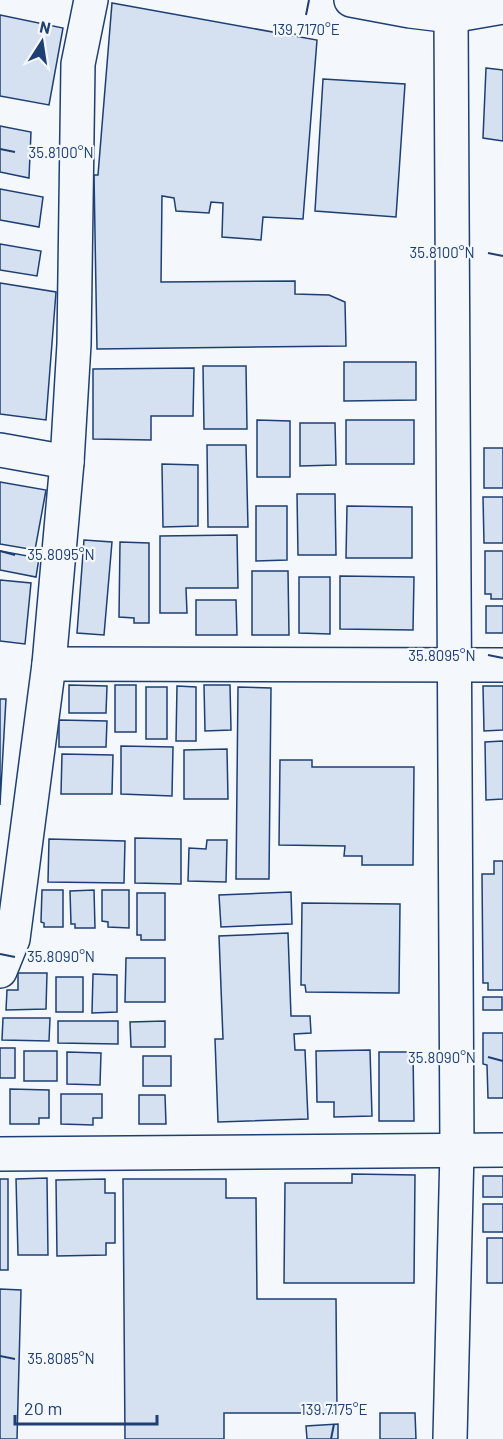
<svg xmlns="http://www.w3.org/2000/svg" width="503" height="1439" font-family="Barlow,sans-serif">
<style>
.building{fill:#d5e0f0;stroke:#1d3f73;stroke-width:1.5}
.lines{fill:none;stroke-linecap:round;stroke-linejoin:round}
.minor-casing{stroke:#1d3f73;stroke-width:36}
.tertiary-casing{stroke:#1d3f73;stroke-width:36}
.minor{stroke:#f4f7fb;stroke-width:33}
.tertiary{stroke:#f4f7fb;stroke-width:33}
.ticks{fill:none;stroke:#1d3f73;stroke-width:2}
.ticks-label{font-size:15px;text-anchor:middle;fill:#1d3f73;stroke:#f4f7fb;stroke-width:4.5;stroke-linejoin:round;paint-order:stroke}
</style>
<rect width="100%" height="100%" fill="#f4f7fb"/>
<!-- building -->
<g class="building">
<path d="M112 3 317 40 303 219 263 217 261 240 222 237 223 203 211 202 209 213 176 211 174 198 162 196 161 282 295 281V294L329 295 345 302 346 346 97 349 94 175H98Z"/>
<path d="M0 15 63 28 49 105 0 96Z"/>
<path d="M486 68 503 70V141L483 138Z"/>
<path d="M323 79 405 84 396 217 315 211Z"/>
<path d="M0 126 31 132 29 178 0 172Z"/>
<path d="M0 189 43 197 39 227 0 220Z"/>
<path d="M0 244 41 251 37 276 0 270Z"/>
<path d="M0 283 56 292 46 420 0 414Z"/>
<path d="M344 362H416V400L344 401Z"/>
<path d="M203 366H246L247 429H204Z"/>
<path d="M194 368 193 416H151V440L93 439V369Z"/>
<path d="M257 420 290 421V477H257Z"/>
<rect x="346" y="420" width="68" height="44"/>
<path d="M300 423H335L336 465 300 466Z"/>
<path d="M207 445H246L248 527H208Z"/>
<rect x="484" y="448" width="19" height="40"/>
<path d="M162 464 198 465V526L163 527Z"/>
<path d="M0 482 46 490 35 550 0 544Z"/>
<path d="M297 494H335L336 555H298Z"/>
<path d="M483 497H503V543H484Z"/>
<path d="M256 506H287V560L256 561Z"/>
<path d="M347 506 412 507V558H346Z"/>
<path d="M237 535 238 588H186L187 613H160V536Z"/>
<path d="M84 540 112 542 104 635 77 633Z"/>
<path d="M120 542 149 543V623H134V618L119 617Z"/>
<path d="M0 551 39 558 36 577 0 570Z"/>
<path d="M485 551H503V599H491V594H485Z"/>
<path d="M252 571H288L289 635H252Z"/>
<path d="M340 576 414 577 413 630 340 629Z"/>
<path d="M299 577H330V634L299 633Z"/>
<path d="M0 580 31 583 25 644 0 641Z"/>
<path d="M196 600H236L237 635H196Z"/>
<rect x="486" y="606" width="17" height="27"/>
<path d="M69 685 107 686 106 713H69Z"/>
<rect x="115" y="685" width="21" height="47"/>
<path d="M204 685H230L231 730 205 731Z"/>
<path d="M177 686 196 687V741H176Z"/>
<path d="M483 686H503V730L484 731Z"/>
<rect x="146" y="687" width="21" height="52"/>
<path d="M238 687 271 688 269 879H236Z"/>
<path d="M0 699H6L0 805Z"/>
<path d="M59 720 107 721 106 747H59Z"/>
<path d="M503 741V799L486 800 485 742Z"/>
<path d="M121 746 173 747 172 796 121 794Z"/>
<path d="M227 749 228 799H184V750Z"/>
<path d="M62 754 113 755 112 794H61Z"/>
<path d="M280 760H312V767H414L413 865H362V856H344L345 846 279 845Z"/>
<path d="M135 838 181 839V884L135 883Z"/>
<path d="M49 839 125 841 124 883 48 882Z"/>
<path d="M207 840H227L226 882 188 881 189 848 206 849Z"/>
<path d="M494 861H503V990H488V983H483L482 874H494Z"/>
<path d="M42 890H63V927H44V923L41 922Z"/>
<path d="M94 890 95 928H75V924H71L70 891Z"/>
<path d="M102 890H129V928L108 927V922L102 921Z"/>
<path d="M291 892 292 924 221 927 219 895Z"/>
<path d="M137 893H165V940H141V935H137Z"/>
<path d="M302 903 400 904 399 993 306 992 305 985H301Z"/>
<path d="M288 933 291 1016H310L311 1033 294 1034 295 1050H305L308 1119 218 1122 215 1039H223L219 936Z"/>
<path d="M126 958H165V1002H125Z"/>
<path d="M18 973H47L46 1009 6 1010 7 990H18Z"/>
<path d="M93 974 117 975V1012L92 1013Z"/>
<rect x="56" y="977" width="27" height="35"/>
<rect x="483" y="997" width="19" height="13"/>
<path d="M3 1018H50L49 1041 2 1040Z"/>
<path d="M58 1021H118V1044L58 1043Z"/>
<path d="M165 1021V1047H131L130 1022Z"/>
<path d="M483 1033H503V1098H488L487 1065 483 1064Z"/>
<rect x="0" y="1048" width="15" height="30"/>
<path d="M370 1050 372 1116 334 1117V1102H317L316 1051Z"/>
<rect x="24" y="1051" width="33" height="30"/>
<path d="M67 1052 101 1053 100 1085 67 1084Z"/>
<path d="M379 1052H413L414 1121H379Z"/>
<rect x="143" y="1056" width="28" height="30"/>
<path d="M10 1089 49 1090V1118H39V1124H10Z"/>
<path d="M61 1094H102V1118H93V1125L61 1124Z"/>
<path d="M139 1095H165L166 1124H139Z"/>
<path d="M352 1174 415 1175 414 1283H284L285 1183H352Z"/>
<rect x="483" y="1176" width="20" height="21"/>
<path d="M47 1178 48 1255H18L16 1179Z"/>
<rect x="0" y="1179" width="8" height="91"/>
<path d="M105 1179V1193H115V1243H106V1255L57 1256 56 1180Z"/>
<path d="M123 1179H226V1198H256L257 1299H336L337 1413H224V1439H125Z"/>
<rect x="483" y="1204" width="20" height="28"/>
<rect x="487" y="1238" width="16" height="45"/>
<path d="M0 1289 21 1290 17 1439H0Z"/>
<path d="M380 1413H415L416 1439H380Z"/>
<path d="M338 1424V1439H307L306 1426Z"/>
</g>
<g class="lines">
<defs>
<g id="minor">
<path d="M0 450 67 462"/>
<path d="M49 664 503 665"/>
<path d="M0 971 13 939 49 664 67 462 74 344 78 64 91 0"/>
<path d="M0 1154 503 1150"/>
<path d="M450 1439 457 1150 451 16"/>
</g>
<path id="tertiary" d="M351 0 410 11 451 16 503 7"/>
</defs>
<!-- minor casing -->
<use href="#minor" class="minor-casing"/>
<!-- tertiary casing -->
<use href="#tertiary" class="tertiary-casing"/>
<!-- minor -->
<use href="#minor" class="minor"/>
<!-- tertiary -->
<use href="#tertiary" class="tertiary"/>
</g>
<!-- ticks -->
<path class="ticks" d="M306 15 309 0M0 149 15 152M488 253 503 256M0 551 15 555M488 655 503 658M0 954 15 957M488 1057 503 1061M0 1356 15 1359M331 1439 334 1424"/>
<g class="ticks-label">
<text x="306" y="35">139.7170°E</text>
<text x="61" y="158">35.8100°N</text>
<text x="442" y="258">35.8100°N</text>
<text x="61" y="560">35.8095°N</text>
<text x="442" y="661">35.8095°N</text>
<text x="61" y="962">35.8090°N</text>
<text x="442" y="1063">35.8090°N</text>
<text x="61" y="1364">35.8085°N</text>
<text x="334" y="1415">139.7175°E</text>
</g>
<!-- north arrow -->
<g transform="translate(42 42) rotate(12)" stroke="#f4f7fb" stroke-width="4.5" paint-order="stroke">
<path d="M0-4.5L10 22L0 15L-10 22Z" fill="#1d3f73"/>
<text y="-9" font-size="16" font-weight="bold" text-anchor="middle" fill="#1d3f73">N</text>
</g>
<!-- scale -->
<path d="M15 1415v9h142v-9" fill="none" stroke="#1d3f73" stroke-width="3"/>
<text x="24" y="1415" font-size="18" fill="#1d3f73" stroke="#f4f7fb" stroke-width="4.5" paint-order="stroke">20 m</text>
</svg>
